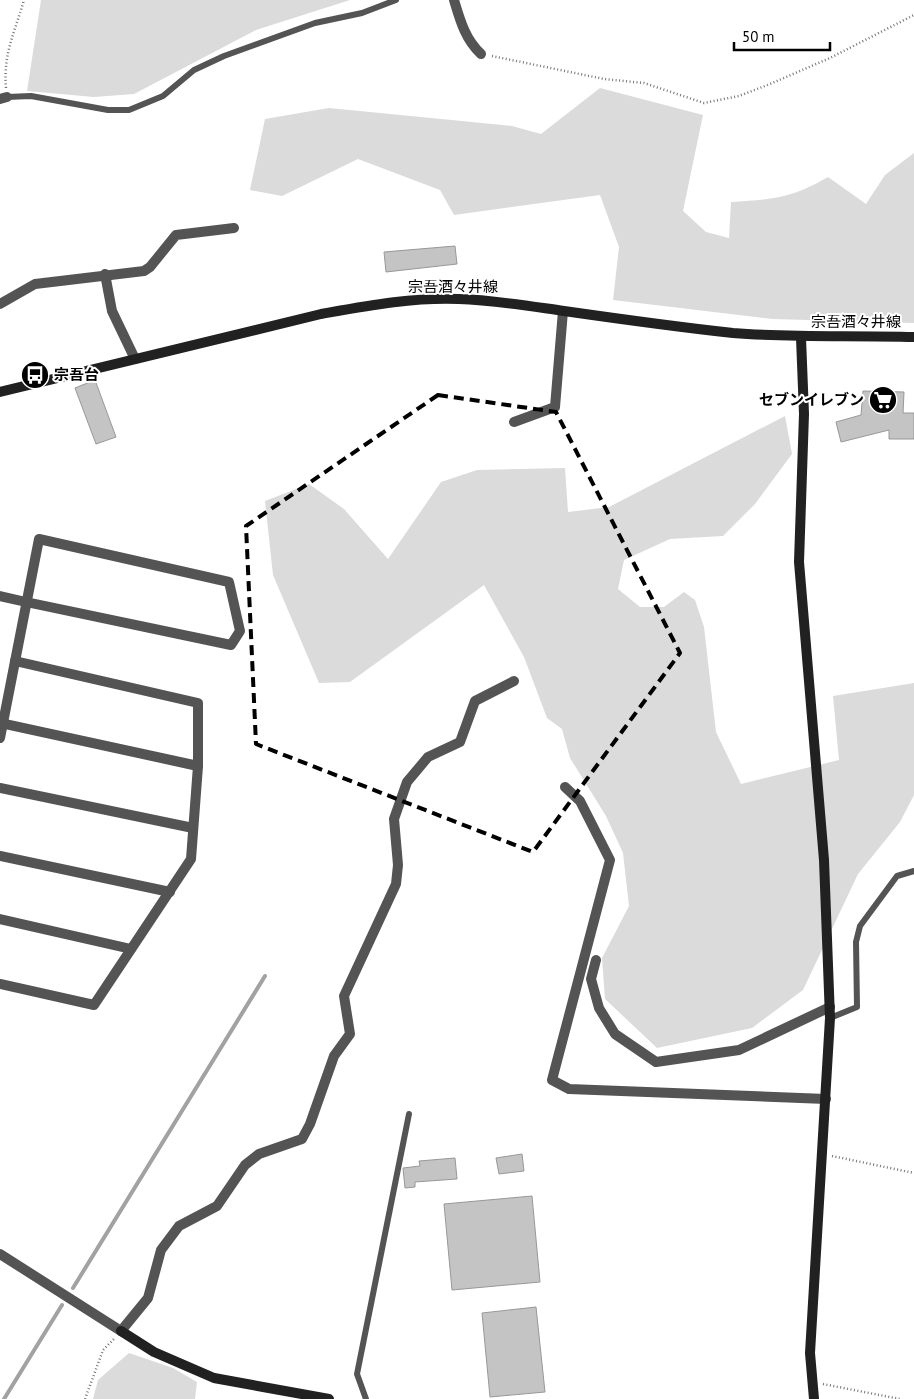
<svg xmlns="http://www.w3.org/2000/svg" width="914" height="1399" font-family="'PT Sans','Noto Sans JP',sans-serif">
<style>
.green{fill:#dbdbdb}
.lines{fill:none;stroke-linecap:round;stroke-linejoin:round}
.stream{stroke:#a2a2a2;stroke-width:4}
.building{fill:#c4c4c4;stroke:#989898}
.path{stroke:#767676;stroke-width:2.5;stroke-dasharray:1 2.5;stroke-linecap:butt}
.lane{stroke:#545454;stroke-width:6}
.street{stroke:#545454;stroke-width:10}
.secondary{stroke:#212121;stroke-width:10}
.marked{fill:none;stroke:#000;stroke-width:4;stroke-dasharray:10 6;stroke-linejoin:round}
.labels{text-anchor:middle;stroke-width:4;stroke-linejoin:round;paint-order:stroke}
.street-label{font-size:15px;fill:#000;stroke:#fff}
.poi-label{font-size:15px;font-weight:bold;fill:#000;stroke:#fff;text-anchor:start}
</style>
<rect width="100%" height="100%" fill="#fff"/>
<!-- green -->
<g class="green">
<path d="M41 0H350L256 30 134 94 94 97 27 91Z"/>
<path d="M600 88 703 115 683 211 706 232 729 238 731 202C774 199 790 199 828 177L866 204 885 175 914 153V323L772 319 613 300 619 247 600 195 454 215 440 190 358 159 282 196 250 190 265 119 329 108 512 126 541 134Z"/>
<path d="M785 416 792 454 755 504 723 536 670 539 624 560 618 589 640 607H664L684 592 695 600 704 627 716 732 741 784 839 760 833 696 914 683V795L900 822 858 874 803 990 752 1028 657 1048 605 999 602 958 629 906 623 853 606 816 570 758 562 729 547 718 524 657 484 585 350 682 319 683 273 575 265 501 309 484 344 509 388 559 441 482 477 470 565 468 568 512 609 507Z"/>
<path d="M129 1353 173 1368 197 1382 195 1399H93L98 1380Z"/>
</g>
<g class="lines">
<!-- stream -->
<g class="stream">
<path d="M73 1288 265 976"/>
<path d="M4 1399 62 1305"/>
</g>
</g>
<!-- building -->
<g class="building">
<path d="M455 246 457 264 386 272 384 252Z"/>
<path d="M95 380 116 437 96 444 75 388Z"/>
<path d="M863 391 904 392 903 413H914V439H889V430L841 442 836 422 861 415Z"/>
<path d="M522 1154 524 1171 499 1174 496 1158Z"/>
<path d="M455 1158 457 1179 415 1182V1187L405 1188 403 1168 420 1166 419 1161Z"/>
<path d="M532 1196 540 1282 452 1290 444 1204Z"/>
<path d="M536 1307 545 1392 490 1397 482 1313Z"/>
</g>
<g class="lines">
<!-- path -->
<g class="path">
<path d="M492 56 604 79 644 83 704 103 739 96 770 84 830 58 914 15"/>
<path d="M6 88C3 53 15 32 24 0"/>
<path d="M832 1156 914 1173"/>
<path d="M823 1384 900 1399"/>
<path d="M85 1399 103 1350 115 1338"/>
</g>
<!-- lane -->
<g class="lane">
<path d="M7 97 31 96 108 110H129L163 96 194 70 224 56 315 23 362 13 396 0"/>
<path d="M830 1018 857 1007 856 942 860 926 897 876 914 871"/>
<path d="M366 1399 357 1374 409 1114"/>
</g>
<!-- street -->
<g class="street">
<path d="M454 0C460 20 465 39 481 54"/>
<path d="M0 99 7 97"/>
<path d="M105 274 112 311 135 359"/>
<path d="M0 304 35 284 144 271 150 267 176 235 234 228"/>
<path d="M514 422 555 407 563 311"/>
<path d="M0 596 26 602 231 645 240 631 229 582 39 539 0 738"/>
<path d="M0 723 198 766"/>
<path d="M565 787 580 801 610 860 552 1080 569 1089 826 1099"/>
<path d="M0 788 193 828"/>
<path d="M0 856 170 892"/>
<path d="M0 919 131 949"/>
<path d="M596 960 591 979 599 1008 615 1034 656 1062 739 1050 830 1007"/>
<path d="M0 984 94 1005 191 859 198 766V703L15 661"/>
<path d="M0 1254 121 1331 148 1298 161 1250 179 1226 217 1206 245 1165 259 1154 302 1139 310 1124 334 1056 350 1034 344 996 396 884 398 865 394 819 407 782 428 757 460 742 475 701 514 681"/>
</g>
<!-- secondary -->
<g class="secondary">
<path d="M801 338 804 414 799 562 824 860 830 1018 810 1353 814 1399"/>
<path d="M0 392 321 314C366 306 413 297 459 299 495 300 529 306 564 311 620 319 677 327 733 333 793 338 853 335 914 337"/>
<path d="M121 1331 154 1352 214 1378 329 1399"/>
</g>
</g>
<!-- marked area -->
<path class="marked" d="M438 395 556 412 680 653 533 852 256 744 246 526Z"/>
<!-- icons -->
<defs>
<symbol id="bus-disc" viewBox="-11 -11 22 22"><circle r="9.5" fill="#000" stroke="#fff"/><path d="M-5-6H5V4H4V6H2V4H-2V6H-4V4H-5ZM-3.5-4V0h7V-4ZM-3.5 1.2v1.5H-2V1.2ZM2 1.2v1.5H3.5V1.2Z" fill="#fff"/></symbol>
<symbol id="supermarket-disc" viewBox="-11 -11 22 22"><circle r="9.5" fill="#000" stroke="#fff"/><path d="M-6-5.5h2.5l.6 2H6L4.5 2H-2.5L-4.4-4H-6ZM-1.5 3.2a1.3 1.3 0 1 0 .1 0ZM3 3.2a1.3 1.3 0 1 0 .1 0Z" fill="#fff"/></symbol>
</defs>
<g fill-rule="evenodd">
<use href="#bus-disc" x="19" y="359" width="32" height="32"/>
<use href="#supermarket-disc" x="867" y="384" width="32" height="32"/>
</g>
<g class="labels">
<!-- street labels -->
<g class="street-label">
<text x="453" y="292">宗吾酒々井線</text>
<text x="856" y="327">宗吾酒々井線</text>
</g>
<!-- poi labels -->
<g class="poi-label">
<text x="54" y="380">宗吾台</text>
<text x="864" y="405" text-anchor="end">セブンイレブン</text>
</g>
</g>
<!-- scale -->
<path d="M734 42v8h96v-8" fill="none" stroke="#000000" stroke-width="2.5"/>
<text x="742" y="42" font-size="15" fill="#000000" stroke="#ffffff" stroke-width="4" paint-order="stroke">50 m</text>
</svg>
